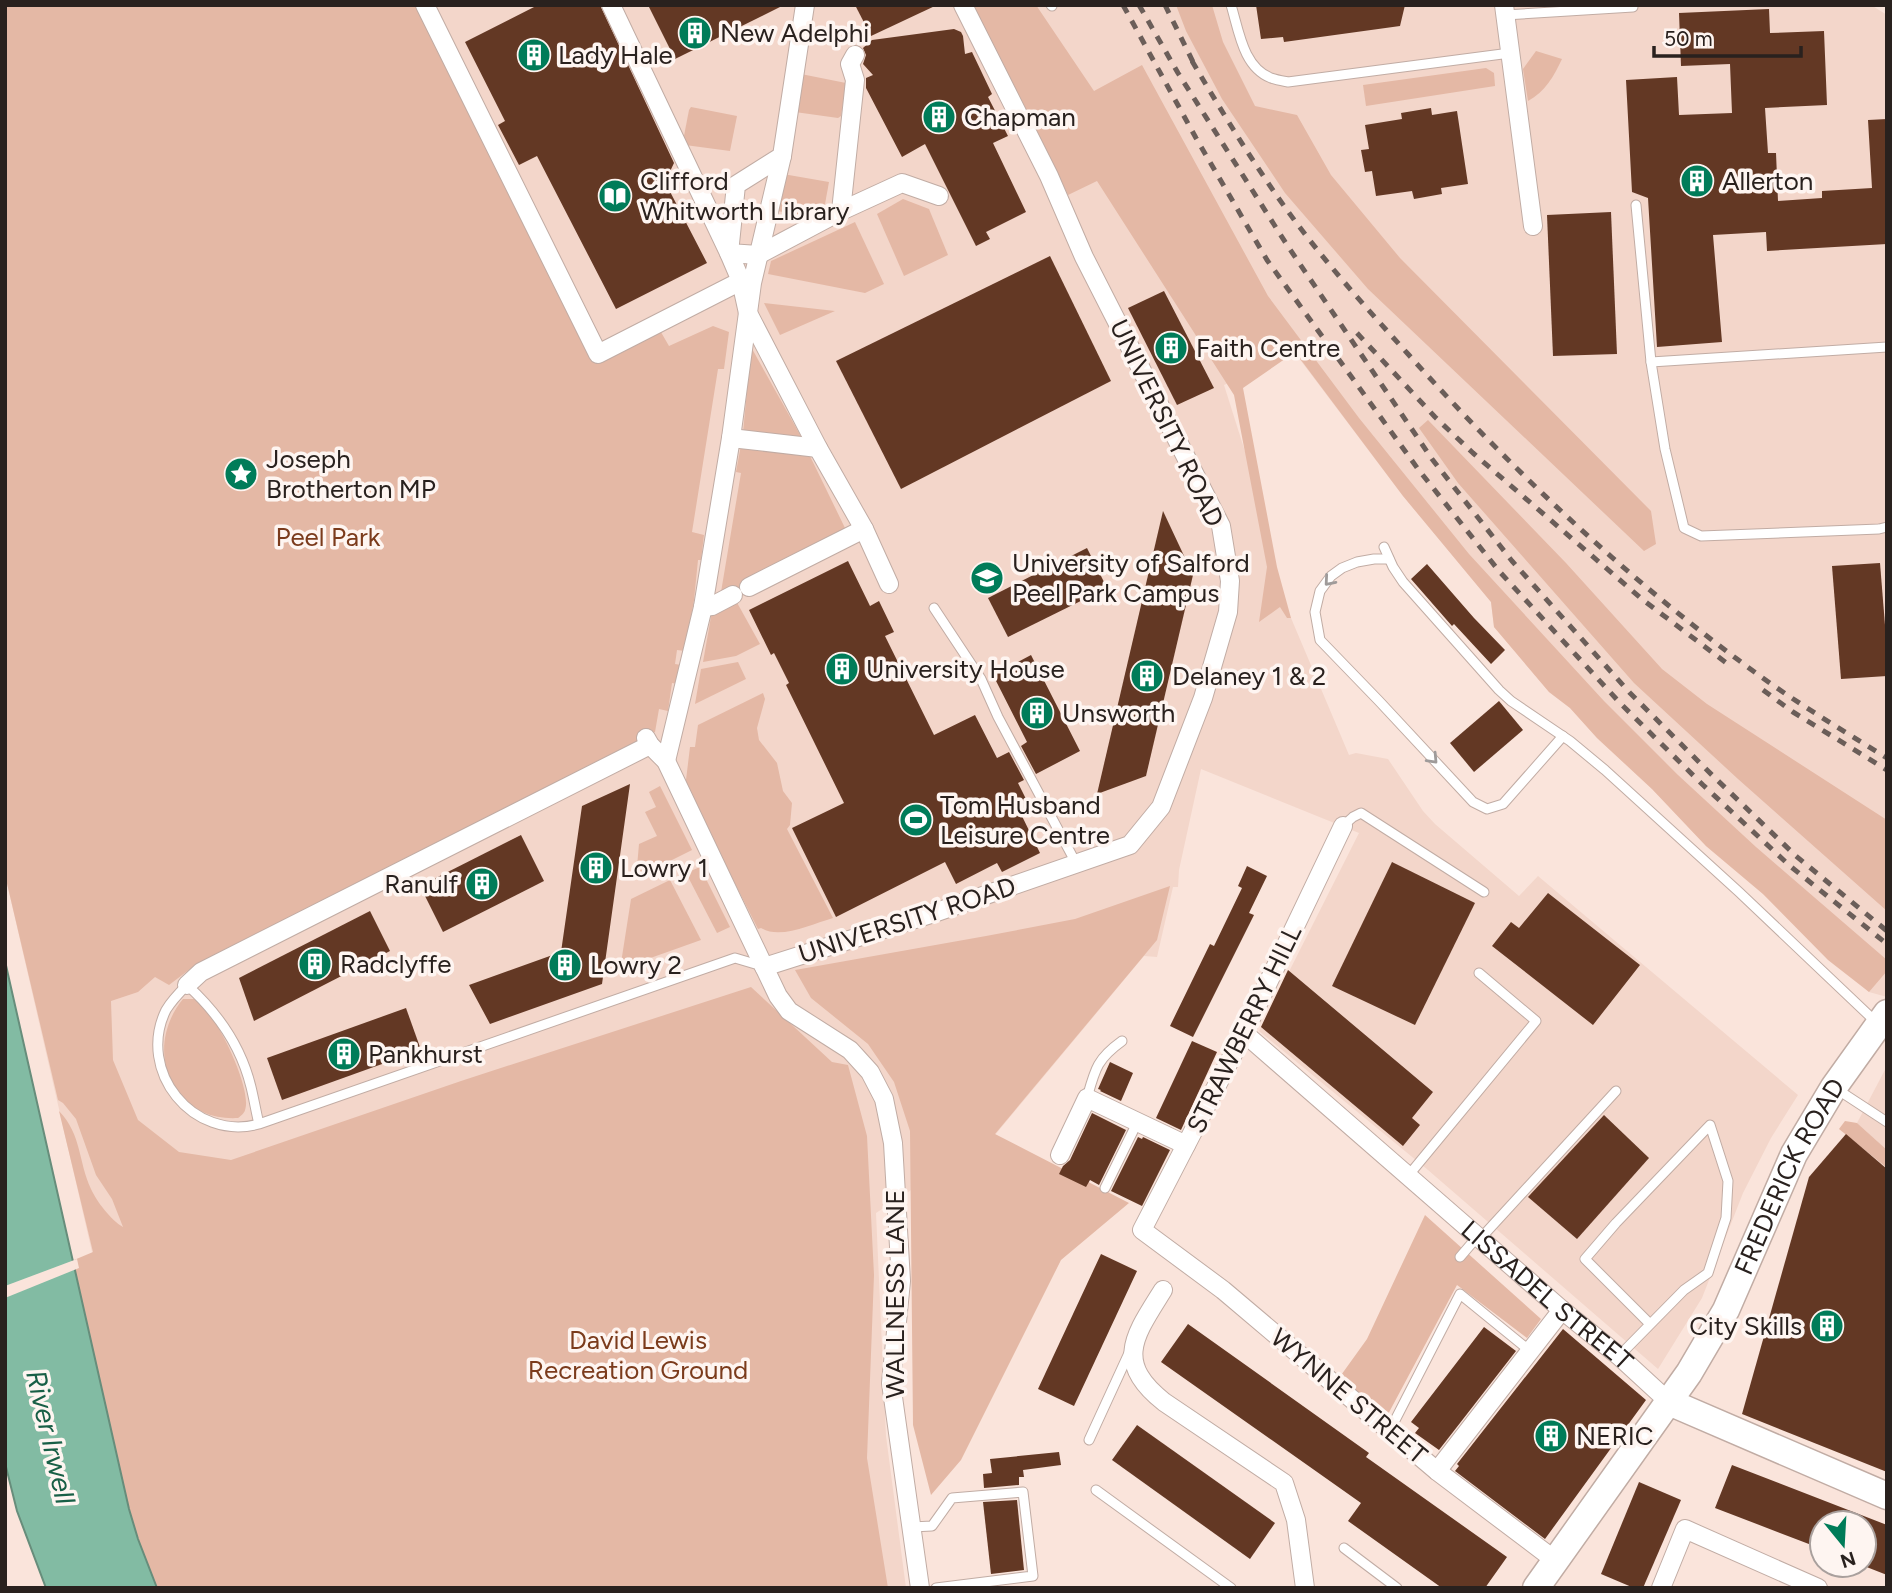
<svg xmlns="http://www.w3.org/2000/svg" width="1892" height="1593" font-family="Figtree,sans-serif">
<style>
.built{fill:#f3d6ca}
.green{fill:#e4b8a5}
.water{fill:#82bba3;stroke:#678d7b;stroke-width:2}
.pier{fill:#fae4db}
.building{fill:#633824}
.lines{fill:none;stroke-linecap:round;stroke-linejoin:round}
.lane-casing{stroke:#c1aca4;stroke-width:11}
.street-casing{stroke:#c1aca4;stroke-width:20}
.secondary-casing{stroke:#c1aca4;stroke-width:29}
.lane{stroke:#fff;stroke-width:9}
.street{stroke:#fff;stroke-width:18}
.secondary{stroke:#fff;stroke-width:26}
.rail{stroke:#6b5e59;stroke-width:5;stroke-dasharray:9 9;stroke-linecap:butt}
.oneway{stroke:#9f9b9a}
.labels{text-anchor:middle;stroke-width:7;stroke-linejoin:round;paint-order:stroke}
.poi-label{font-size:26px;fill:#29211e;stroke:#fef5f1;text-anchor:start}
.street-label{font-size:26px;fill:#29211e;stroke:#fef5f1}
.park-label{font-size:26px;fill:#7b3b1c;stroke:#fef5f1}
.water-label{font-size:28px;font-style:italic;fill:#185f46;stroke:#fef5f1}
</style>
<rect width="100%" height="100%" fill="#fae4db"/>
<!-- built -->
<g class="built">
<path d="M5 5H1871L1887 15V997L1869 992 1763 894 1706 846 1652 789 1597 738 1570 708 1549 692 1494 627 1491 602 1403 496 1295 353 1224 385 1248 461 1287 617 1291 618 1349 755 1356 753 1388 759 1423 811 1435 824 1519 896 1538 876 1798 1095 1771 1138 1743 1193 1702 1298 1658 1369 1428 1170 1259 1031 1359 833 1201 769 1179 870 1178 887H1173L1157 957 1144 956 995 1135 876 1213 886 1436 906 1588H179L107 1317 5 875Z"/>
<path d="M1887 1066V1150L1857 1123Z"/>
</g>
<!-- green -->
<g class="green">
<path d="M5 5H419L595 359 658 327 669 346 713 326 729 332 724 369H718L692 532 704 535 701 560H698L694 600 685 651 677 650 675 664 681 665 678 684 672 683 668 711 659 709 655 732 368 879 198 963 169 985 155 977 138 992 111 1001 113 1060 138 1120 179 1152 231 1160 461 1081 751 987 832 1062 848 1065 867 1136 874 1275 867 1458 888 1588H157L138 1539 129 1509 75 1269 74 1260 93 1252 59 1111C82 1135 78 1161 91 1189 97 1202 111 1220 123 1227L112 1199 96 1175 76 1119 63 1103 58 1100 5 875Z"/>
<path d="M973 5H1036L1094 91 1142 65 1268 296 1359 418 1469 554 1604 701 1678 775 1756 847 1887 960V971L1869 992 1828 960 1763 894 1706 846 1652 789 1597 738 1570 708 1549 692 1494 627 1491 602 1403 496 1295 352 1243 388 1277 567 1291 618H1287L1280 607 1259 622 1267 567 1234 395 1097 181 1068 195Z"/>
<path d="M1176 5H1212L1223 42 1255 106 1297 115 1331 175 1400 258 1651 511 1656 544 1644 551 1368 289 1285 193 1222 99 1186 31Z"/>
<path d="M1536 51 1562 59C1554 76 1545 92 1528 101L1523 69Z"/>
<path d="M1486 68 1494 73 1495 86 1366 106 1363 85Z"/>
<path d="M801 74 846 83 841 116 838 118 795 112Z"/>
<path d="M691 107 737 116 730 151 685 145 683 141 689 110Z"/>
<path d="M783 174 829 182 823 215 820 218 777 211Z"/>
<path d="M903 199 929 209 948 255 904 276 877 214Z"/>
<path d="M855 222 884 284 865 293 768 274 771 261Z"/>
<path d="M764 303 835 311 780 335Z"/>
<path d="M751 347 803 440 743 433Z"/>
<path d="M1428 420 1566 563 1662 669 1707 704 1887 820V911L1738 779 1634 683 1458 483 1419 428Z"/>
<path d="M741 445 809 454 845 528 844 532 720 598 741 473 736 472Z"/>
<path d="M735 599 760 644 736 656 703 662 712 611Z"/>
<path d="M738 662 746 679 695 704 701 669Z"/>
<path d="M763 693 765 699 757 728 759 740 777 763 783 791 792 803 790 825 787 829 833 918C812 924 780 940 761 928L758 929 687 789 686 780 690 747H695L698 725Z"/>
<path d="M660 786 692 850 636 878 639 844 657 836 645 812 656 807 649 792Z"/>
<path d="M700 867 730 927 717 933 686 873Z"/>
<path d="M670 880 701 940 628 966 621 963 631 899Z"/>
<path d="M1170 886 1157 940 995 1134 1129 1203 1061 1260 961 1460 931 1495 913 1425 910 1131 894 1082 868 1044 811 998 795 970 986 936 1075 919Z"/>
<path d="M183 999C184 999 193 999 194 999 214 1007 253 1090 245 1110 245 1112 240 1117 238 1118 171 1122 142 1049 183 999Z"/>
<path d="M1845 1121 1857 1123 1887 1150V1168L1839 1129Z"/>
<path d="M1425 1215 1541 1319 1527 1338 1457 1285 1386 1418 1339 1378 1367 1339Z"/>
</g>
<!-- water -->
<path class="water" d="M5 961 129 1509 138 1539 157 1588H46L17 1511 5 1463Z"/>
<!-- pier -->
<path class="pier" d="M77 1259 79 1268 5 1298V1286Z"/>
<!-- building -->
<g class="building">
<path d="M538 5H600L674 163 665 182 707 263 616 309 537 156 519 165 498 125 505 121 465 42Z"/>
<path d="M648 5H784L675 59Z"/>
<path d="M855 5H937L871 36Z"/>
<path d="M1256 5H1405L1400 26 1284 42 1283 37 1261 39Z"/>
<path d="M1769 9 1770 33 1824 31 1827 105 1765 108 1768 153H1776L1778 201 1822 198V191L1872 188 1868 120 1887 119V244L1767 251 1766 232 1713 235 1722 342 1657 347 1648 198 1632 192 1626 80 1677 77 1679 115 1732 113 1730 64 1681 66 1679 13Z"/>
<path d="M954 29 961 32 963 36 965 54 972 52 992 94 988 97 1008 136 993 143 1026 212 986 232 990 239 976 246 925 144 902 157 866 88V78L873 75 863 64 866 55 863 48 872 40Z"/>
<path d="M1431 108 1432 115 1457 111 1468 184 1441 188 1442 194 1414 199 1412 191 1376 196 1372 171 1365 172 1361 150 1369 149 1365 125 1402 119 1401 113Z"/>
<path d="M1611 212 1617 354 1553 356 1547 215Z"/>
<path d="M1050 256 1111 381 901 489 836 361Z"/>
<path d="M1164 291 1214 388 1177 405 1128 308Z"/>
<path d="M1163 511 1193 575 1146 776 1097 794Z"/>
<path d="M1087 548 1107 588 1008 637 988 598Z"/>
<path d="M848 561 870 606 879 601 894 632 885 636 934 735 975 715 997 758 1009 752 1024 780 1018 783 1030 807 1020 812 1040 853 1002 872 997 863 956 884 945 862 836 917 792 828 844 803 786 685 789 683 774 653 771 655 749 610Z"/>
<path d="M1880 563 1887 650V676L1841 679 1832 566Z"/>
<path d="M1427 564 1474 618 1505 650 1491 664 1454 624 1452 626 1411 579Z"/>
<path d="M1031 655 1080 751 1036 774 1021 746 1027 742 993 675Z"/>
<path d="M1499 701 1523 730 1474 772 1450 743Z"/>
<path d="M630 784 602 984 490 1024 469 985 561 952 582 806Z"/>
<path d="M521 835 544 881 443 932 420 886Z"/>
<path d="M1392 862 1475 903 1415 1025 1332 986Z"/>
<path d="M1247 866 1267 876 1249 913 1254 915 1193 1037 1170 1026 1210 944 1214 946 1242 888 1238 886Z"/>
<path d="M1548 893 1640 965 1593 1025 1492 946 1511 922 1519 928Z"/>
<path d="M370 911 390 951 254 1021 239 978Z"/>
<path d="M1288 970 1433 1092 1412 1118 1420 1125 1403 1146 1261 1027Z"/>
<path d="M406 1008 421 1050 282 1100 267 1058Z"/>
<path d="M1192 1041 1217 1052 1181 1130 1156 1118Z"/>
<path d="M1110 1062 1133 1073 1121 1101 1100 1091 1101 1090 1098 1089Z"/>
<path d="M1092 1113 1126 1130 1099 1185 1090 1180 1086 1187 1059 1174 1063 1166 1070 1160Z"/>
<path d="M1604 1115 1649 1158 1577 1239 1528 1197Z"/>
<path d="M1846 1134 1887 1169V1472L1742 1414 1809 1177Z"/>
<path d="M1138 1137 1142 1139 1143 1137 1170 1150 1142 1206 1111 1191Z"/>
<path d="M1101 1254 1137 1271 1074 1406 1038 1389Z"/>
<path d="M1188 1324 1369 1453 1366 1457 1507 1557 1485 1588H1442L1348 1521 1361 1503 1161 1362Z"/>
<path d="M1484 1327 1516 1351 1439 1450 1415 1433 1419 1428 1411 1422Z"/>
<path d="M1563 1329 1646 1400 1545 1539 1455 1471 1459 1466 1457 1464Z"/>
<path d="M1137 1425 1275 1523 1250 1559 1112 1460Z"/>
<path d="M1059 1452 1061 1465 1023 1470 1024 1477H1019V1485L984 1488 983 1474 992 1473 990 1459Z"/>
<path d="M1732 1465 1887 1525V1575L1864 1566V1523H1822V1549L1715 1508Z"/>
<path d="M1639 1482 1681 1500 1643 1588H1634L1601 1574Z"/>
<path d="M1017 1500 1024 1570 991 1574 983 1502Z"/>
</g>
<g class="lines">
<defs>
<g id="lane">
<path d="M1051 5 1052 6"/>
<path d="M1231 5C1239 31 1243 67 1271 78 1277 80 1283 81 1288 82L1510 53"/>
<path d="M1505 15 1633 7"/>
<path d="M1636 205 1651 362"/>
<path d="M1887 347 1651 362 1665 449 1684 528 1701 536 1879 529 1887 527"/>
<path d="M1384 547 1393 567 1403 582 1499 690 1511 701 1570 741 1605 770 1739 892 1877 1023"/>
<path d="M1389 559H1374L1357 562 1342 568 1331 576 1320 591 1315 612 1320 640 1379 701 1473 802 1487 809 1503 804 1563 736"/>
<path d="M934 608 981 679 998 717 1077 865"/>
<path d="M1343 826 1353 817 1361 813 1484 892"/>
<path d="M1835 1088 1887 1122"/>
<path d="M1087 1098C1095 1069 1097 1059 1122 1041"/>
<path d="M259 1124C256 1112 254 1099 251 1087 241 1046 218 1013 187 985 179 993 172 1000 166 1010 136 1071 193 1142 259 1124L735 958 762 966"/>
<path d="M1408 1176 1536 1021 1479 973"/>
<path d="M1105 1188 1137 1123"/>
<path d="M1480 1239 1616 1091"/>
<path d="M1460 1257 1478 1236"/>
<path d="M1619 1356 1684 1290 1708 1273 1726 1218 1728 1181 1710 1125 1616 1223 1585 1259 1650 1324"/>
<path d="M1390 1430 1460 1294 1530 1351"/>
<path d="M1089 1440 1129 1353"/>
<path d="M1096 1490 1231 1588"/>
<path d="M912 1527 932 1526 952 1498 1023 1492 1033 1576 936 1588"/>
<path d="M1344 1548 1397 1588"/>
</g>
<g id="street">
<path d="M425 5 598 354 741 281"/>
<path d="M611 5 729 253 741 281 748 313 818 448 864 529 889 584"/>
<path d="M805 5 782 156 736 185 729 253 758 255 841 211 855 80 850 64 855 55"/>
<path d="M1504 5 1533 226"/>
<path d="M841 211 902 183 939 196"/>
<path d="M731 438 818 448"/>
<path d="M749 587 864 529"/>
<path d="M703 607 712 606 733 595"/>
<path d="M646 738 650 745 666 761 778 996 789 1011 850 1050 870 1072 884 1099 893 1143 901 1281 891 1383 920 1588"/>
<path d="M666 761 703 607 731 438 752 283 782 156"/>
<path d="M1343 826 1244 1033 1142 1230 1223 1290 1437 1471 1556 1561"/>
<path d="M764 967 931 914 1130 845 1161 807 1203 698 1228 612 1230 581 1221 526 1084 257 1049 176 963 5"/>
<path d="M187 985 201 972 650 745"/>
<path id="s1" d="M1244 1033 1562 1310 1619 1356 1669 1402"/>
<path d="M1060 1155 1087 1098 1186 1145"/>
<path d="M1163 1290C1135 1335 1113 1362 1164 1402L1284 1483 1296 1520 1305 1588"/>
<path d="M1437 1471 1562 1310"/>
<path d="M1661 1588 1685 1529 1818 1588"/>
</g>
<g id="secondary">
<path d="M1669 1402 1887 1496"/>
<path id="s2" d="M1536 1588 1689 1373 1726 1310 1794 1154 1834 1087 1887 1013"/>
</g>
</defs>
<!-- lane casing -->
<use href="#lane" class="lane-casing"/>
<!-- street casing -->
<use href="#street" class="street-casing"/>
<!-- secondary casing -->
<use href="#secondary" class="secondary-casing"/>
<!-- lane -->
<use href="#lane" class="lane"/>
<!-- street -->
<use href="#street" class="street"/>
<!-- secondary -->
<use href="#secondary" class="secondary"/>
<!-- rail -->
<g class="rail">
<path d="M1123 5 1196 138 1267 260 1418 469 1499 571 1620 703 1703 785 1790 866 1887 944"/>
<path d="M1139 5 1178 73 1287 245 1432 459 1512 561 1630 693 1712 775 1796 856 1887 931"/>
<path d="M1165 5 1196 68"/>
<path d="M1192 61C1225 117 1259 173 1298 225 1332 270 1370 312 1408 354 1510 468 1622 574 1745 665 1790 699 1839 728 1887 758"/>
<path d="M1357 333 1435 417 1473 453 1643 600 1729 665"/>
<path d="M1763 690 1793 712 1887 770"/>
</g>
</g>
<!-- one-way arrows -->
<defs><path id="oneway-chevron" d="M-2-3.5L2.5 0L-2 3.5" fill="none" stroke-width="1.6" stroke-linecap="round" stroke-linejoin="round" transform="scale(1.75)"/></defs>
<g class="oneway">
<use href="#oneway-chevron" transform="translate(1329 581) rotate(131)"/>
<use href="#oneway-chevron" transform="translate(1433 759) rotate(47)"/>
</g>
<!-- icons -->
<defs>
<symbol id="building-disc" viewBox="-11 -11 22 22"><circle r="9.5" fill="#007c59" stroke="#fef5f1"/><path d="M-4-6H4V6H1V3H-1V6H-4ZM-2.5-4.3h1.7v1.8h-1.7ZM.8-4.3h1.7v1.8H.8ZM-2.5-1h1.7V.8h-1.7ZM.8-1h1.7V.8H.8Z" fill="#fff"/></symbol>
<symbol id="library-disc" viewBox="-11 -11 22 22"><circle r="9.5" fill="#007c59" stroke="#fef5f1"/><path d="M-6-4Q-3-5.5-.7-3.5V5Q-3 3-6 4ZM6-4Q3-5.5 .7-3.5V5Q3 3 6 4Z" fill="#fff"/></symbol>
<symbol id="sight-disc" viewBox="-11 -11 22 22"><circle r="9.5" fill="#007c59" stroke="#fef5f1"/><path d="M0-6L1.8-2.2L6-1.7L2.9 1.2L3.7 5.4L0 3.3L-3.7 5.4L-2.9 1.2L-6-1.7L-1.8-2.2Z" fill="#fff"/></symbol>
<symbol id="university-disc" viewBox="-11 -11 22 22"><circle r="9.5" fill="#007c59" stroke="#fef5f1"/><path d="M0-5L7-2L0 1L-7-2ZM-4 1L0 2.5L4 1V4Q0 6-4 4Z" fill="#fff"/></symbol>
<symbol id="stadium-disc" viewBox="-11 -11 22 22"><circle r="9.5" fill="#007c59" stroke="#fef5f1"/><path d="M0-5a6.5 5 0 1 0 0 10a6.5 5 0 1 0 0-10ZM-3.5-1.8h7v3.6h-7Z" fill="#fff"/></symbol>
</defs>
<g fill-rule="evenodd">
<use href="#building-disc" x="676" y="14" width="38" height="38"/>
<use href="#building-disc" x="515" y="36" width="38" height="38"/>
<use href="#building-disc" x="920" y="98" width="38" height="38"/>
<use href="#building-disc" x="1678" y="162" width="38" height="38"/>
<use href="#library-disc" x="596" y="177" width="38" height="38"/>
<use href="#building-disc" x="1152" y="329" width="38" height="38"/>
<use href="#sight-disc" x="222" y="455" width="38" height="38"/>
<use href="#university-disc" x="968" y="559" width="38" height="38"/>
<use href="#building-disc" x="823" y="650" width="38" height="38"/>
<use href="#building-disc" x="1128" y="657" width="38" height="38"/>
<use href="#building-disc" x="1018" y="694" width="38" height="38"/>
<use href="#stadium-disc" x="897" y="801" width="38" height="38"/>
<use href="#building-disc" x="577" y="849" width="38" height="38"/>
<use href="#building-disc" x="463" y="865" width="38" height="38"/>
<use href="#building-disc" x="296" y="945" width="38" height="38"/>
<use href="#building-disc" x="546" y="946" width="38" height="38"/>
<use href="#building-disc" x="325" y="1035" width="38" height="38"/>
<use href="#building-disc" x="1808" y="1307" width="38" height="38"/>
<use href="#building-disc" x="1532" y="1417" width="38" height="38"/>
</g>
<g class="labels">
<!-- poi labels -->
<g class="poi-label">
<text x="720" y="42">New Adelphi</text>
<text x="558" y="64">Lady Hale</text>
<text x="964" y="126">Chapman</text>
<text x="640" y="190">Clifford<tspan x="640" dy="30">Whitworth Library</tspan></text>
<text x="1722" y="190">Allerton</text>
<text x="1196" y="357">Faith Centre</text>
<text x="266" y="468">Joseph<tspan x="266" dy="30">Brotherton MP</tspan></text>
<text x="1012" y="572">University of Salford<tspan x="1012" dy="30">Peel Park Campus</tspan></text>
<text x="866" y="678">University House</text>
<text x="1172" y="685">Delaney 1 &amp; 2</text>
<text x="1062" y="722">Unsworth</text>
<text x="940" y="814">Tom Husband<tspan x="940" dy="30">Leisure Centre</tspan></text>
<text x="620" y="877">Lowry 1</text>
<text x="458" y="893" text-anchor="end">Ranulf</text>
<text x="340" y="973">Radclyffe</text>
<text x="590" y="974">Lowry 2</text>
<text x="368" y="1063">Pankhurst</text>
<text x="1802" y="1335" text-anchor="end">City Skills</text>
<text x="1576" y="1445">NERIC</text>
</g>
<!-- street labels -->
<g class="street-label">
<text transform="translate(1167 423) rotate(64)" y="9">UNIVERSITY ROAD</text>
<text transform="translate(907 920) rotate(-18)" y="9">UNIVERSITY ROAD</text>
<text transform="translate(1244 1029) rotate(-64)" y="9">STRAWBERRY HILL</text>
<text dy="9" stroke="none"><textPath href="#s2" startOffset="485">FREDERICK ROAD</textPath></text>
<text transform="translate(895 1294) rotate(-90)" y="9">WALLNESS LANE</text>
<text dy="9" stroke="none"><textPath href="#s1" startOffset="401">LISSADEL STREET</textPath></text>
<text transform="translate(1349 1396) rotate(40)" y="9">WYNNE STREET</text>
</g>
<!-- park labels -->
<g class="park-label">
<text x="328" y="546">Peel Park</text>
<text x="638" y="1349">David Lewis<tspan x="638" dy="30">Recreation Ground</tspan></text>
</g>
<!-- water labels -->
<g class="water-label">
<text transform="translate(51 1437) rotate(77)" y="10">River Irwell</text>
</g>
</g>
<!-- border -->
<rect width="1892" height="1593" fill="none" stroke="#29211e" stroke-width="14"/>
<!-- north arrow -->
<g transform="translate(1843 1544) rotate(162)"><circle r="33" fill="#fef5f1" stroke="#a9a09d" stroke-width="2"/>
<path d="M0-5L12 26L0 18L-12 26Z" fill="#007c59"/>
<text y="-10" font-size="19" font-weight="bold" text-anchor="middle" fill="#29211e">N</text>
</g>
<!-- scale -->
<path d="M1654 46v10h147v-10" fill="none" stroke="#29211e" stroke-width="3.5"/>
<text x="1664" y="46" font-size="21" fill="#29211e" stroke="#fef5f1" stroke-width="5" paint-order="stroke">50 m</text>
</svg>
